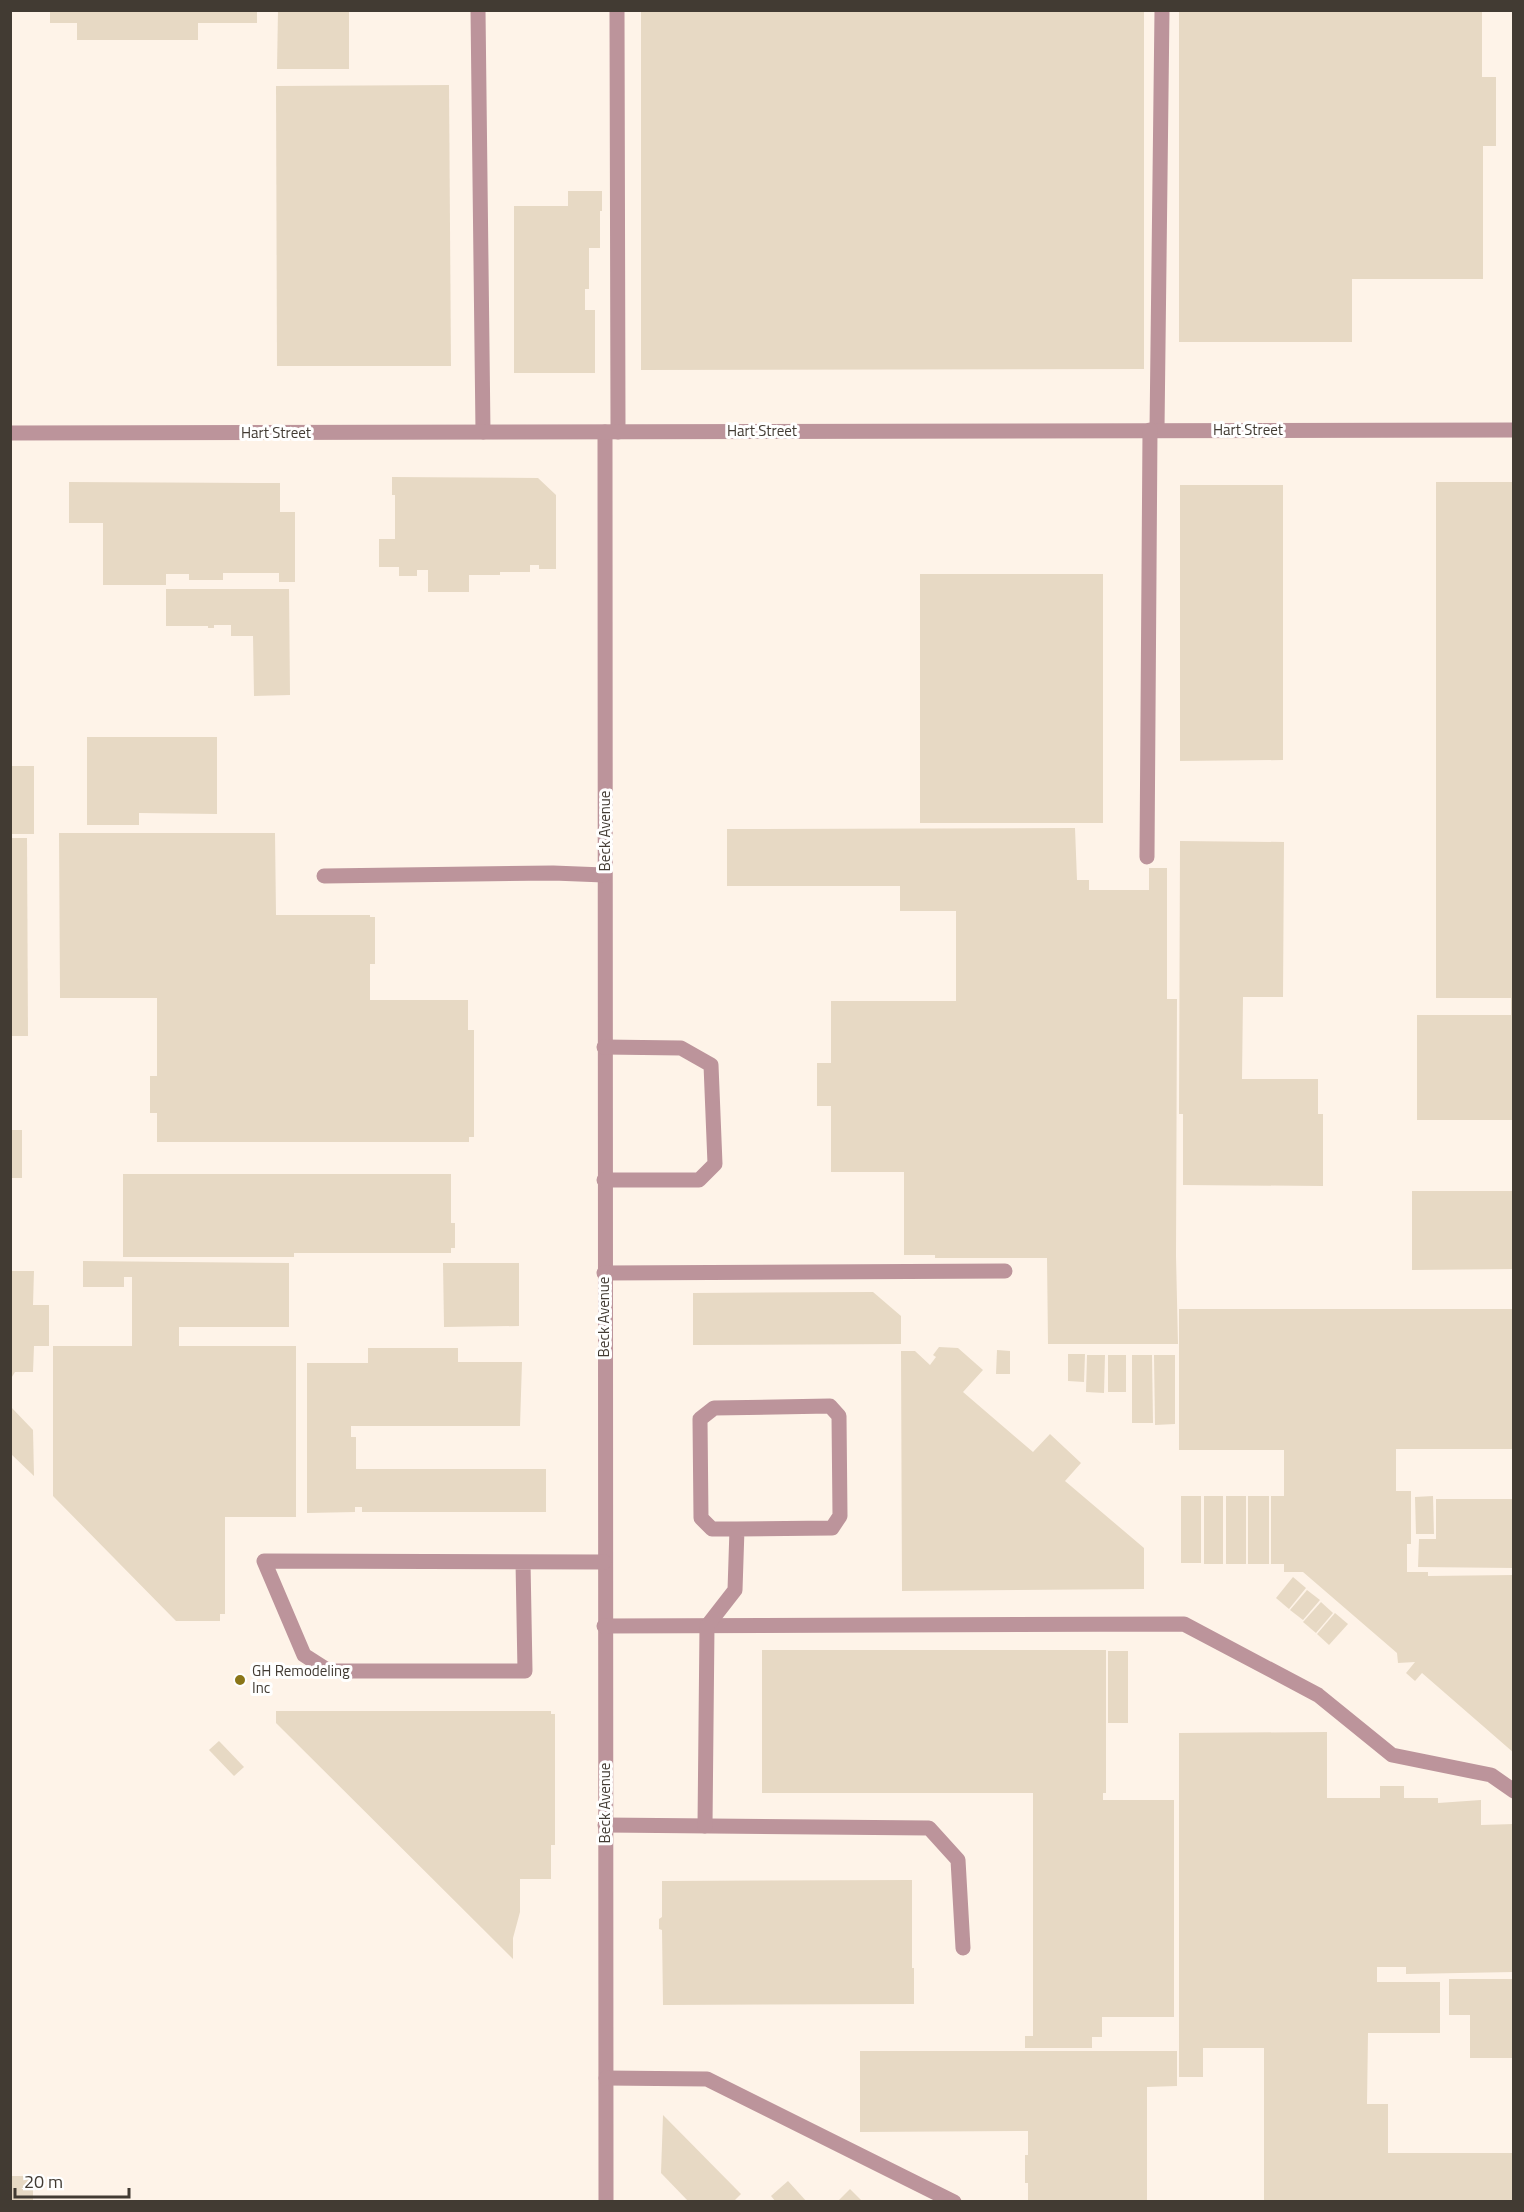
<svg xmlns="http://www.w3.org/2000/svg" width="1524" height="2212" font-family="'Titillium Web',sans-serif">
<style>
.building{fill:#e7d9c4}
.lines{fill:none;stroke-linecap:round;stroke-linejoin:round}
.minor{stroke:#bc949b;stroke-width:15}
.poi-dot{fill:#8a7518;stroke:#fff;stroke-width:2}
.labels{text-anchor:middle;stroke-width:6;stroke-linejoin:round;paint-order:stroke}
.street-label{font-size:15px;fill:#423b33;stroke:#fff}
.poi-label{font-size:15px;fill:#423b33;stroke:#fff;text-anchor:start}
</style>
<rect width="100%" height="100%" fill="#fef3e8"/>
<!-- building -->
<g class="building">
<path d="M50 10H257V23H198V40H77V23H50Z"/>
<path d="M278 10H349V69H277Z"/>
<path d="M641 10H1144V369L641 370Z"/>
<path d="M1179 10H1482V77H1496V146H1483V279H1352V342H1179Z"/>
<path d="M449 85 451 366H277L276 86Z"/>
<path d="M568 191H602V211H600V248H589V289H585V310H595V373H514V206H568Z"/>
<path d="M392 477 538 478 556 495V569H539V565H530V572H500V575H469V592H428V570H417V576H399V567H379V539H395V495H392Z"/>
<path d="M69 482 280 483V512H295V582H279V573H223V580H189V574H166V585H103V523H69Z"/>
<path d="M1436 482H1514V1120H1417V1015H1511V998H1436Z"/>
<path d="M1180 485H1283V760L1180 761Z"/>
<rect x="920" y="574" width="183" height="249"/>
<path d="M166 589H289L290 695 254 696 253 636H231V625H214V628H208V626H166Z"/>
<path d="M87 737H217V814L139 813V825H87Z"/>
<rect x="10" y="766" width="24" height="68"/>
<path d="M1075 828 1077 880H1089V890H1149V868H1167V999H1177L1176 1256 1178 1344H1048L1047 1258H935V1255H904V1172H831V1106H817V1063H831V1001H956V911H900V886H727V829Z"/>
<path d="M59 833H275L276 915H370V917H375V964H370V1000H468V1030H474V1137H469V1142H157V1113H150V1076H157V998H60Z"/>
<path d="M10 838H27L28 1036H10Z"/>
<path d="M1180 841 1284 842 1283 997H1243L1242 1079H1318V1114H1323V1186L1183 1185V1114H1179Z"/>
<rect x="10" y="1130" width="12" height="48"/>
<path d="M123 1174H451V1223H455V1248H451V1253H294V1257H123Z"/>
<path d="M1412 1191H1514V1269L1412 1270Z"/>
<path d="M83 1261 289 1263V1327H179V1346H296V1517H225V1614H220V1621H176L53 1496V1346H132V1277H124V1287H83Z"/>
<path d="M443 1263H519V1326L444 1327Z"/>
<path d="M10 1271H34L33 1305H49V1346H34L33 1372H15L10 1380Z"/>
<path d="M873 1292 901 1316V1344L693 1345V1293Z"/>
<path d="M1179 1309H1514V1449H1396V1491H1411V1544H1407V1572H1428V1576L1514 1575V1753L1422 1673 1415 1681 1406 1673 1415 1662 1398 1663 1397 1653 1303 1572H1284V1564H1271V1496H1284V1450H1179Z"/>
<path d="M939 1347 958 1348 983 1370 963 1392 1033 1452 1050 1434 1081 1463 1065 1481 1144 1548V1589L902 1591 901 1351H915L930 1365 936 1357 933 1355Z"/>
<path d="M368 1348H458V1362H522L520 1426H351V1437H356V1469H546V1512H362V1507H355V1512L307 1513V1363H368Z"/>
<path d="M997 1350 1010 1351V1374H996Z"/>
<path d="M1068 1354H1085L1084 1382 1068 1381Z"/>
<path d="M1087 1355H1105L1104 1393 1086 1392Z"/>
<rect x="1108" y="1355" width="18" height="37"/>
<path d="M1132 1355H1152L1153 1423H1132Z"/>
<path d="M1154 1355H1175V1424L1155 1425Z"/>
<path d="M10 1406 33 1430 34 1476 10 1453Z"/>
<rect x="1181" y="1496" width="20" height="67"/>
<rect x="1204" y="1496" width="19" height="68"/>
<rect x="1226" y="1496" width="20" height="68"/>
<rect x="1248" y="1496" width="21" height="68"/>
<path d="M1433 1496 1434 1534H1416L1415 1497Z"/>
<path d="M1436 1499H1514V1568L1418 1567 1419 1539H1436Z"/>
<path d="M1293 1577 1306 1588 1289 1609 1276 1598Z"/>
<path d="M1307 1590 1320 1600 1303 1620 1290 1610Z"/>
<path d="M1321 1602 1333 1613 1316 1633 1303 1622Z"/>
<path d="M1335 1613 1348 1624 1329 1645 1317 1634Z"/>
<path d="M762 1650H1106V1793H1103V1800H1174V2017H1102V2037H1092V2048H1025V2036H1033V1793H762Z"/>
<rect x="1108" y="1651" width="20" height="72"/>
<path d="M276 1711H551V1714H555V1845H551V1879H520V1912L513 1938V1959L276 1723Z"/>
<path d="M1327 1732V1798H1380V1786H1404V1798H1438V1803L1481 1800V1825L1514 1824V1972L1406 1974V1967H1377V1982H1440V2033H1368L1367 2104H1388V2153H1514V2202H1264V2048H1203V2077H1179V1733Z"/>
<path d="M219 1741 244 1767 234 1776 209 1750Z"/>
<path d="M912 1880V1968H914V2004L663 2005 662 1930 659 1929V1919L662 1917V1881Z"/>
<path d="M1449 1979H1514V2058H1470V2015H1449Z"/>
<path d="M860 2051H1177V2086L1147 2087V2202H1028V2183H1025V2155H1028V2131L860 2132Z"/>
<path d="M663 2115 741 2194 733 2202H689L661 2173Z"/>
<rect x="10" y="2176" width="23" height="26"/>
<path d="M788 2181 807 2202H776L771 2196Z"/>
<path d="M850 2189 863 2202H837Z"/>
</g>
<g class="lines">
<!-- minor -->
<g class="minor">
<path d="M478 10 483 432"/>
<path d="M617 10 618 432"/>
<path d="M1157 430 1162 10"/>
<path d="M605 432 606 2202"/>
<path d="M10 433 1514 430"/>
<path d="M1147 857 1150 430"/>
<path d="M324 876 553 873 604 875"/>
<path d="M604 1180H699L715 1164 711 1065 681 1048 604 1047"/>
<path d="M604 1273 1005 1271"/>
<path d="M523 1562 525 1671H329L304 1655 264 1561 604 1562"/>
<path d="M604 1626 1184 1624 1318 1695 1392 1755 1491 1775 1514 1791"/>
<path d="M605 1825 929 1828 958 1860 963 1948"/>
<path d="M705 1826 707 1626 735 1590 737 1529 832 1528 840 1516 839 1416 830 1406 714 1408 700 1419 701 1518 712 1529H737"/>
<path d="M606 2078 707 2079 954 2202"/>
</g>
</g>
<!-- markers -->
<circle class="poi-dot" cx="240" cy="1680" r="6"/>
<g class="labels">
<!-- street labels -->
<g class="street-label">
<text x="1248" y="435">Hart Street</text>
<text x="762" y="436">Hart Street</text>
<text x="276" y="438">Hart Street</text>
<text transform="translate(605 831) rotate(-90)" y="5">Beck Avenue</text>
<text transform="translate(604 1317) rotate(-90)" y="5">Beck Avenue</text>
<text transform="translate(605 1803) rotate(-90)" y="5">Beck Avenue</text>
</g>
<!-- poi labels -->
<g class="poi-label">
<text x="252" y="1676">GH Remodeling<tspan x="252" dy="17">Inc</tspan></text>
</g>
</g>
<!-- border -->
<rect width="1524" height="2212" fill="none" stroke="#423b33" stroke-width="24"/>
<!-- scale -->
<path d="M15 2188v9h114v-9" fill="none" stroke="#423b33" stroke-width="3"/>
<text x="24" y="2188" font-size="18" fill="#423b33" stroke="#ffffff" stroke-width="4.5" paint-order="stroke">20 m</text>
</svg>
